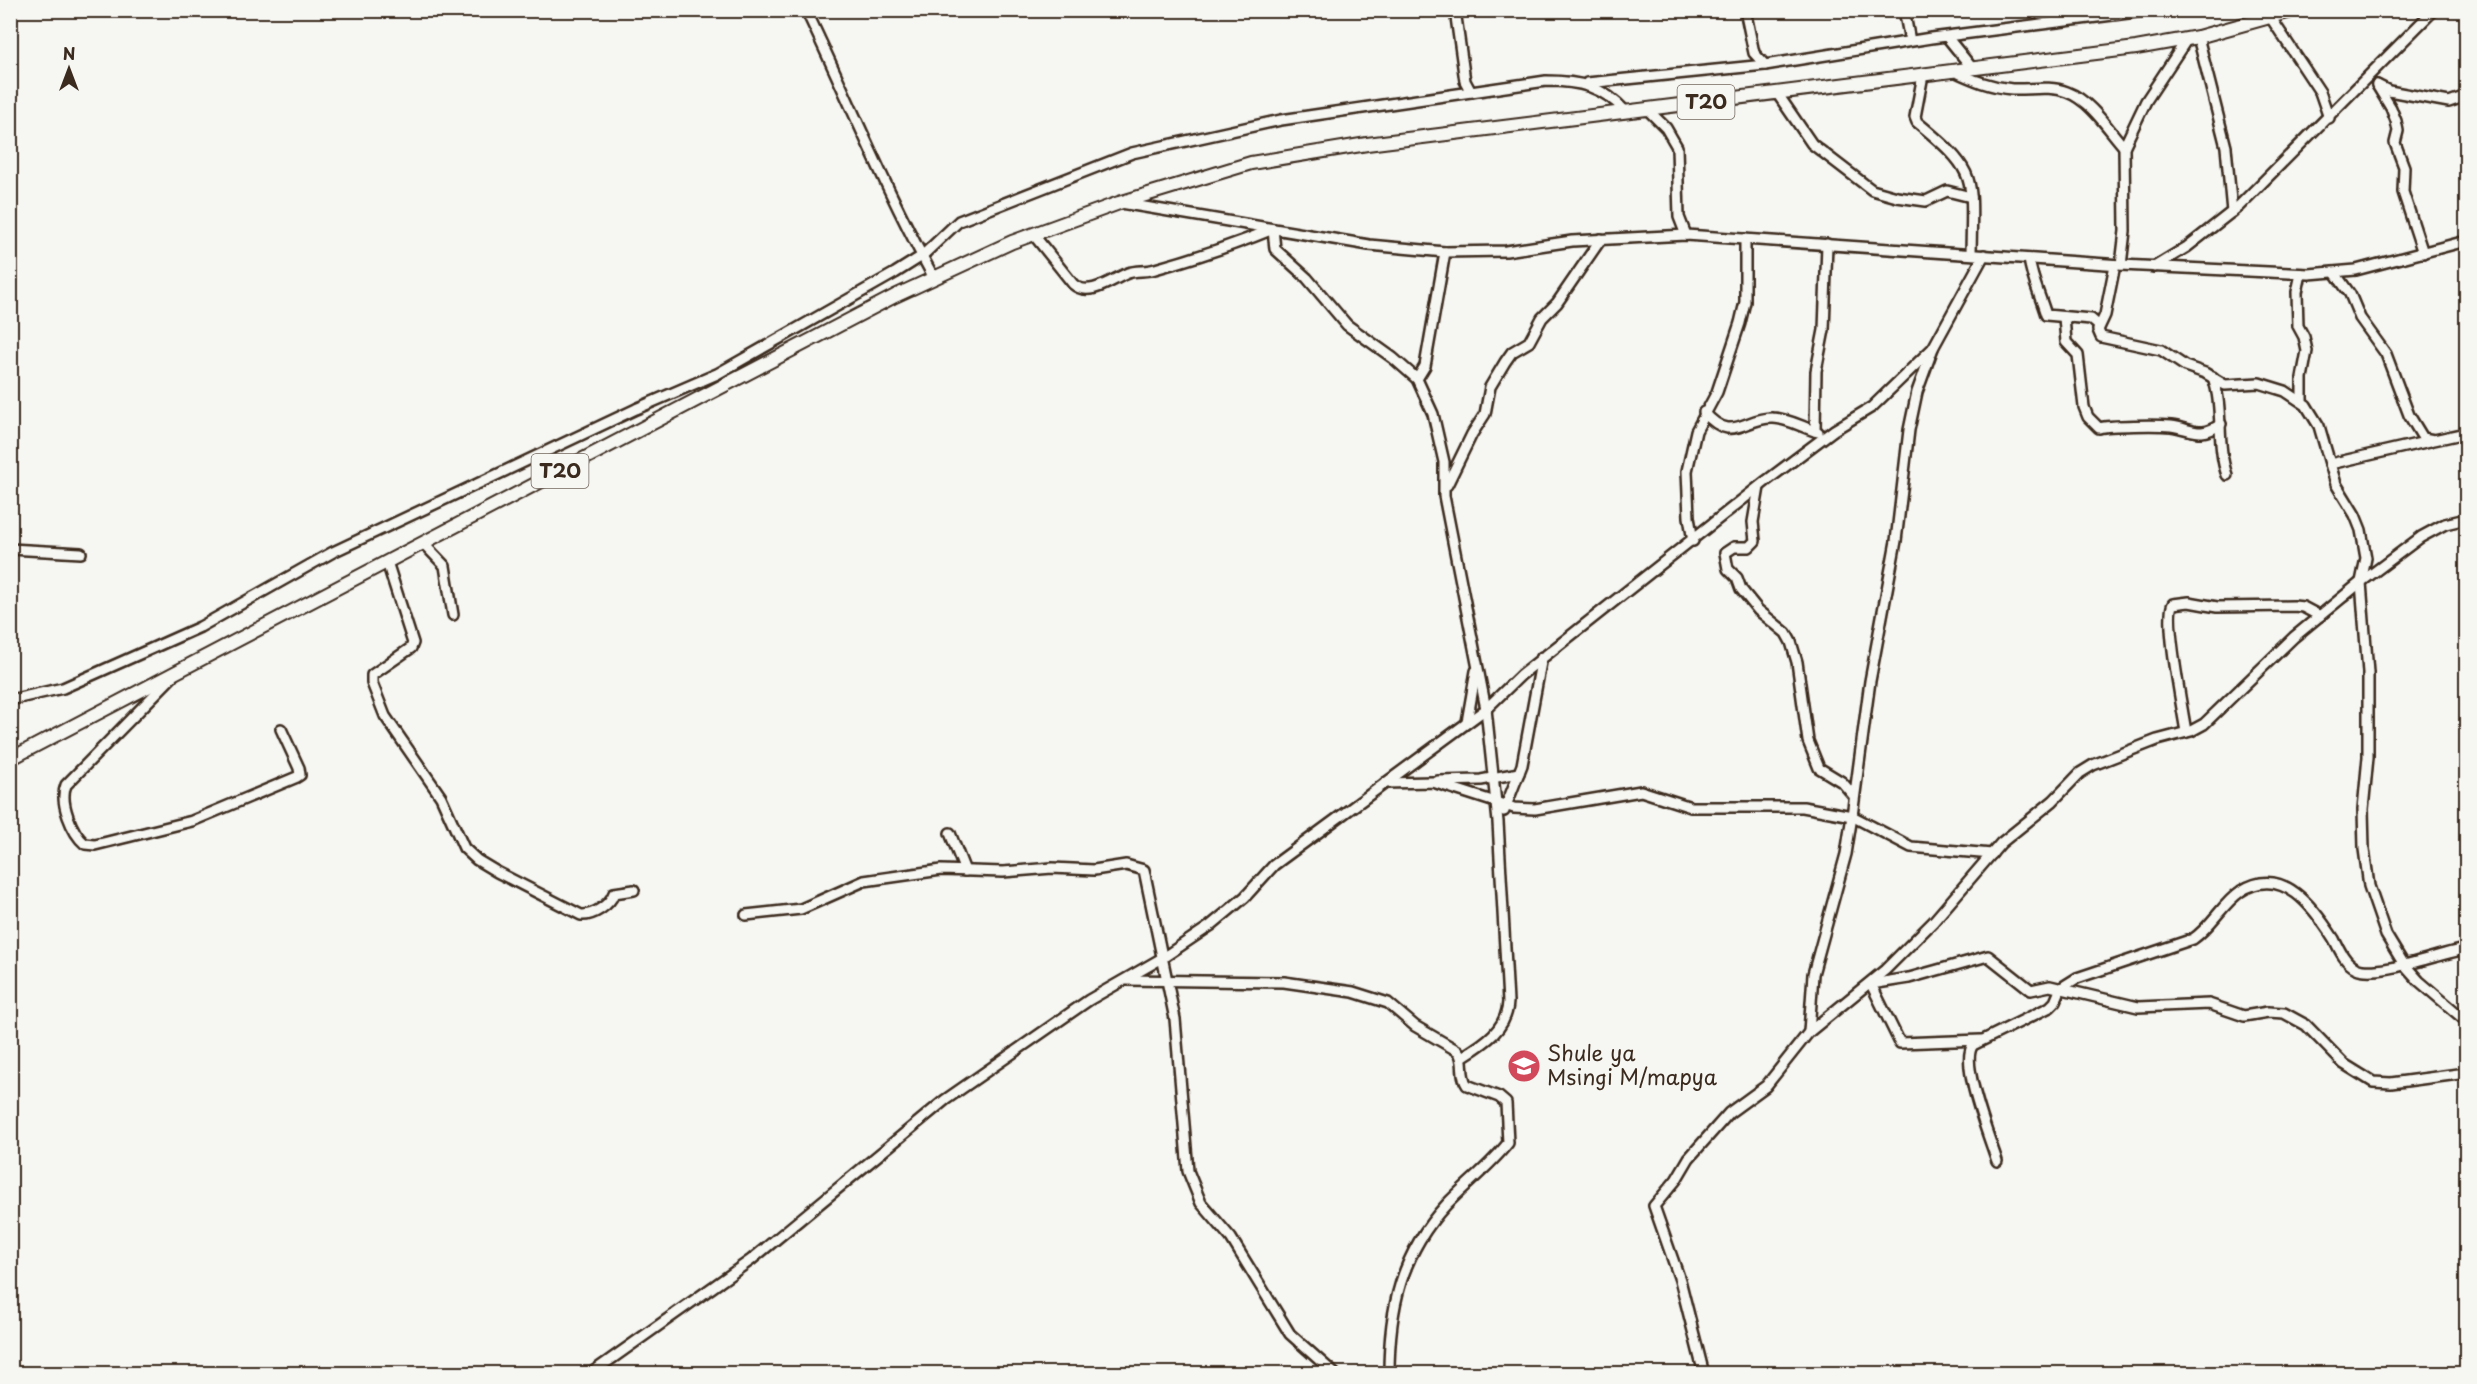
<svg xmlns="http://www.w3.org/2000/svg" width="2477" height="1384" font-family="'Playpen Sans',sans-serif">
<style>
.lines{fill:none;stroke-linecap:round;stroke-linejoin:round}
.minor-casing{stroke:#3b2a1e;stroke-width:14}
.major-casing{stroke:#3b2a1e;stroke-width:16}
.minor{stroke:#f6f6f2;stroke-width:9}
.major{stroke:#f6f6f2;stroke-width:12}
.labels{text-anchor:middle;stroke-width:6;stroke-linejoin:round;paint-order:stroke}
.shield{fill:#f6f6f2;stroke:#73675e;stroke-width:1.5}
.shield-label{font-size:20px;font-weight:bold;fill:#3b2a1e}
.poi-label{font-size:21px;fill:#3b2a1e;stroke:#f6f6f2;text-anchor:start}
</style>
<rect width="100%" height="100%" fill="#f6f6f2"/>
<filter id="ink" filterUnits="userSpaceOnUse"><feTurbulence type="fractalNoise" baseFrequency=".0167" numOctaves="2"/><feDisplacementMap in="SourceGraphic" scale="12" xChannelSelector="R" yChannelSelector="G"/><feConvolveMatrix kernelMatrix="1 2 1 2 8 2 1 2 1" color-interpolation-filters="sRGB"/></filter>
<g filter="url(#ink)">
<g class="lines">
<defs>
<g id="minor">
<path d="M806 10C849 100 886 191 934 278"/>
<path d="M1455 10 1465 81 1471 92"/>
<path d="M1745 10 1754 53 1765 65"/>
<path d="M1904 10 1910 41"/>
<path d="M2271 18 2320 92 2329 118"/>
<path d="M1947 37 1972 68"/>
<path d="M2198 37 2226 147 2232 212"/>
<path d="M1954 71C1973 80 1990 87 2012 89 2030 90 2049 85 2067 92 2091 101 2108 129 2124 147"/>
<path d="M1923 75 1915 117 1917 122C1979 173 1972 176 1971 254"/>
<path d="M1587 83 1765 65 1931 38 2152 10"/>
<path d="M2377 85 2391 108 2396 121 2398 131 2395 143 2404 167 2403 192 2423 253"/>
<path d="M2377 85 2389 91 2449 102 2466 96"/>
<path d="M1777 93 1812 144 1872 190 1897 197 1926 201 1947 191 1971 197"/>
<path d="M1648 110 1666 128 1677 147 1679 217 1686 235"/>
<path d="M1121 203 1369 245 1445 252 1506 251 1572 241 1686 235 2121 265 2309 274 2356 270 2466 241"/>
<path d="M1033 234 1073 284C1089 299 1114 278 1128 273 1136 270 1147 272 1155 269 1195 258 1234 245 1273 229L1275 249 1307 278 1347 325 1393 358 1417 379 1433 414 1444 462V496L1486 709 1498 822 1508 1002C1507 1030 1483 1044 1462 1057"/>
<path d="M2029 259C2032 280 2040 295 2046 315L2091 319 2099 326"/>
<path d="M2115 265 2105 315 2098 330 2101 337 2161 350 2185 366 2205 373 2225 385 2259 383 2285 391 2306 405 2319 426 2336 484 2355 515 2361 530 2366 558 2361 582 2368 673V757L2363 809 2364 849 2369 886 2386 935 2403 963 2419 981 2466 1021"/>
<path d="M2121 265 2125 231 2124 147 2146 101 2187 39"/>
<path d="M2154 267 2187 247 2238 207 2434 10"/>
<path d="M2335 273 2350 294 2360 318 2386 354 2409 415 2423 438 2434 440 2466 433"/>
<path d="M2301 274 2297 292 2298 326 2304 337 2307 351 2302 378V401"/>
<path d="M2064 317 2066 342 2078 355 2084 407 2088 417 2099 428C2108 425 2160 425 2171 426 2193 429 2199 439 2221 424"/>
<path d="M2213 377C2224 409 2216 444 2227 475"/>
<path d="M1417 379 1425 366 1445 252"/>
<path d="M1704 412C1732 445 1744 417 1773 418 1787 418 1804 428 1818 432"/>
<path d="M1815 431 1816 371 1824 330 1827 244"/>
<path d="M2330 464 2430 441"/>
<path d="M1447 485 1472 434 1485 414 1490 387 1505 362 1512 352 1529 342 1542 318 1557 303 1601 239"/>
<path d="M1759 487 1753 522 1755 541 1749 547H1734L1725 553 1728 569 1737 578 1741 589 1758 610 1786 633 1791 642 1797 662 1808 741 1819 768 1842 782 1854 796"/>
<path d="M1693 541 1689 517 1687 471 1696 431 1717 392 1740 323 1745 302V239"/>
<path d="M423 543 445 566 453 615"/>
<path d="M10 549 81 553"/>
<path d="M387 562 413 643 411 648 372 675V683L385 716 441 797 464 848 477 860 497 872 581 915C593 916 610 905 614 893L634 890"/>
<path d="M172 677 66 785C59 802 72 833 85 844L95 845 192 821 297 777 300 775 299 768 281 729"/>
<path d="M10 700 63 688 200 627 333 552 636 409 717 374 895 273 922 256 959 221 1132 153 1281 120 1546 81C1579 81 1603 86 1626 112"/>
<path d="M1467 722 1476 671"/>
<path d="M2186 732C2183 712 2164 616 2173 604L2189 602 2217 607 2294 606 2303 607 2320 616"/>
<path d="M1438 781 1481 780 1519 773"/>
<path d="M1385 783 1433 782 1514 808 1535 809 1641 791 1691 807H1803L1852 816 1911 847 1992 854"/>
<path d="M1504 811 1522 765 1542 657"/>
<path d="M950 833 965 871"/>
<path d="M746 915 801 909 864 881 941 870 1003 872 1052 868 1094 870 1126 865 1144 870 1175 1019 1188 1171 1201 1203 1231 1238 1290 1334 1335 1374"/>
<path d="M1126 980 1284 982 1353 992 1388 1003 1415 1026 1458 1051C1466 1061 1459 1074 1467 1085L1499 1097 1506 1103 1508 1143C1490 1166 1466 1184 1446 1205 1401 1254 1389 1308 1389 1374"/>
<path d="M1809 1032 1813 974 1846 854 1852 816 1870 681 1896 541 1909 430 1917 392 1933 348 1984 255"/>
<path d="M1981 1040 1900 1043 1871 984 1909 978 1988 956 2031 990 2050 986 2138 1007 2209 1004 2244 1016 2268 1012 2284 1013 2306 1025 2344 1064 2373 1082 2391 1083 2466 1073"/>
<path d="M1997 1161C1990 1139 1959 1062 1973 1045L2050 1007 2055 1002 2061 988 2077 978 2193 939C2212 926 2222 904 2241 891 2283 864 2314 908 2334 939 2339 949 2345 963 2356 968 2377 978 2440 953 2466 949"/>
<path d="M590 1374 751 1260 945 1100 1089 1000 1164 957 1210 926 1245 897 1274 865 1486 709 1521 675 1766 481 1834 430 1872 407 1933 348"/>
<path d="M1704 1374 1680 1280 1654 1206 1676 1180 1689 1158 1729 1113 1766 1086 1809 1032 1885 970 1933 922 2001 843 2053 801 2080 773 2093 765 2157 740 2191 731 2204 724 2294 637 2361 582 2421 537 2445 524 2466 519"/>
</g>
<path id="major" d="M10 759 895 296 1012 242 1119 203 1251 163 1367 144 2136 48 2198 37 2295 10"/>
</defs>
<!-- minor casing -->
<use href="#minor" class="minor-casing"/>
<!-- major casing -->
<use href="#major" class="major-casing"/>
<!-- minor -->
<use href="#minor" class="minor"/>
<!-- major -->
<use href="#major" class="major"/>
</g>
</g>
<!-- icons -->
<defs>
<symbol id="school-disc" viewBox="-11 -11 22 22"><circle r="9.5" fill="#d1495b" stroke="#f6f6f2"/><path d="M0-5L7-2L0 1L-7-2ZM-4 1L0 2.5L4 1V4Q0 6-4 4Z" fill="#fff"/></symbol>
</defs>
<g fill-rule="evenodd">
<use href="#school-disc" x="1505" y="1047" width="38" height="38"/>
</g>
<g class="labels">
<!-- shield labels -->
<g class="shield">
<rect x="1677.5" y="85" width="57" height="34" rx="4.5"/>
<rect x="531.5" y="454" width="57" height="34" rx="4.5"/>
</g>
<g class="shield-label">
<text x="1706" y="109">T20</text>
<text x="560" y="478">T20</text>
</g>
<!-- poi labels -->
<g class="poi-label">
<text x="1547" y="1061">Shule ya<tspan x="1547" dy="24">Msingi M/mapya</tspan></text>
</g>
</g>
<!-- margin -->
<rect width="2477" height="1384" fill="none" stroke="#f6f6f2" stroke-width="36"/>
<rect x="18" y="18" width="2441" height="1348" fill="none" stroke="#3b2a1e" stroke-width="2" filter="url(#ink)"/>
<!-- north arrow -->
<g transform="translate(69 69)" stroke="#f6f6f2" stroke-width="4.5" paint-order="stroke">
<path d="M0-4.5L10 22L0 15L-10 22Z" fill="#3b2a1e"/>
<text y="-9" font-size="16" font-weight="bold" text-anchor="middle" fill="#3b2a1e">N</text>
</g>
</svg>
